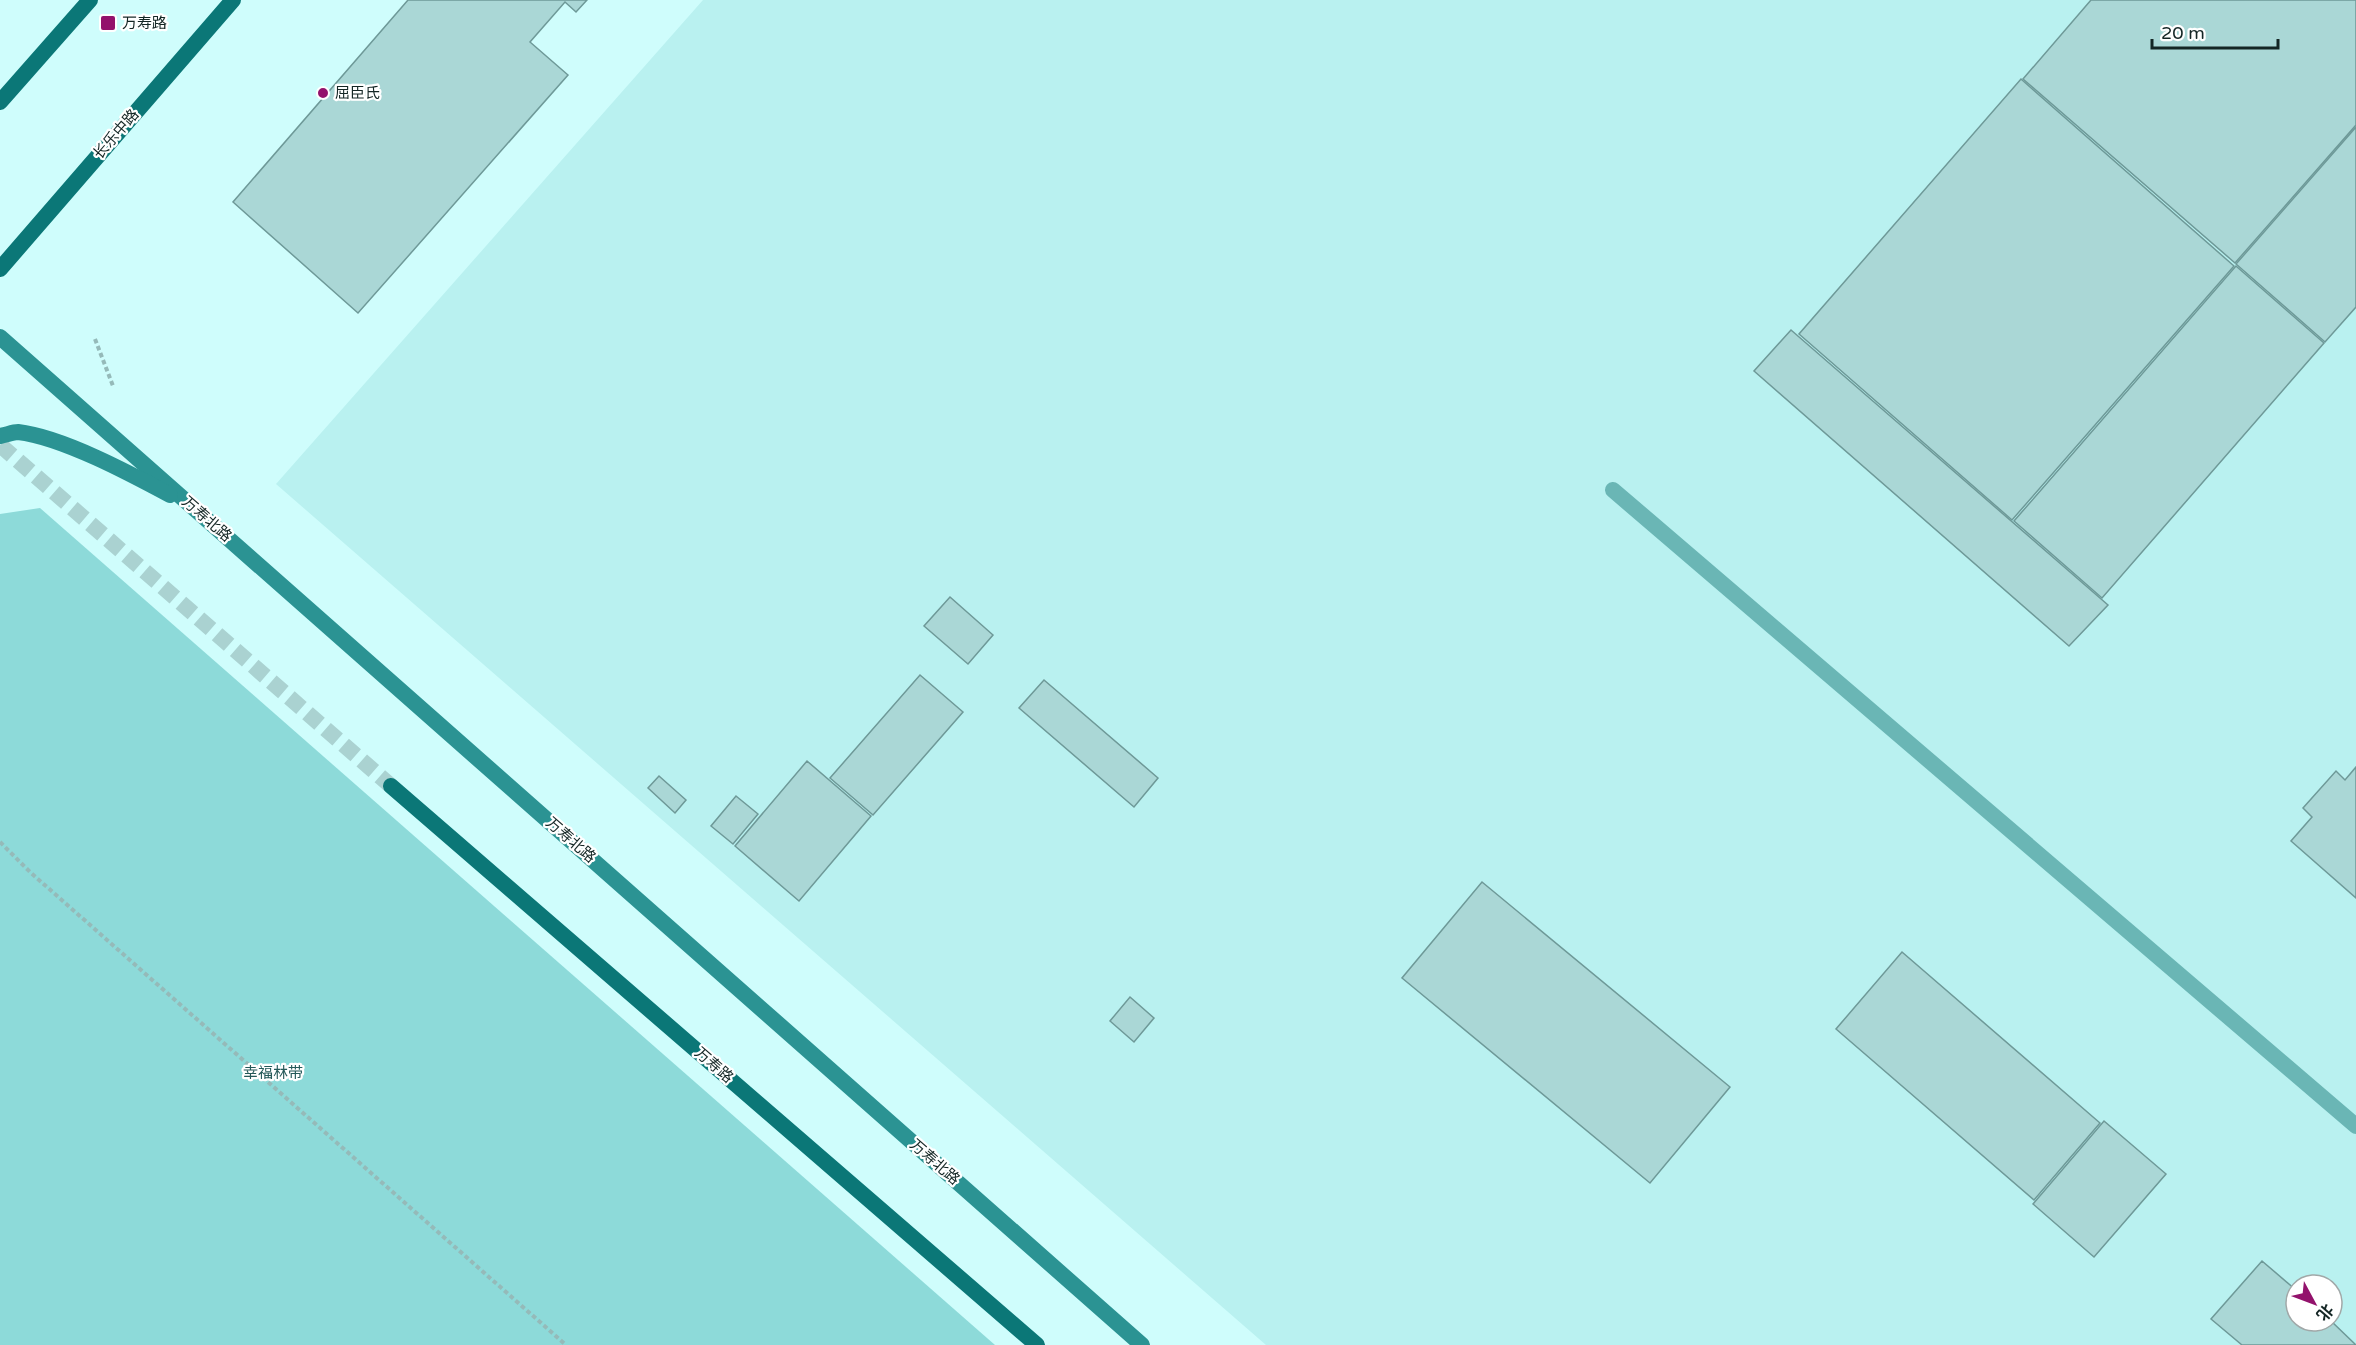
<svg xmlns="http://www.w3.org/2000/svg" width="2356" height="1345" font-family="'Varela Round','Noto Sans SC',sans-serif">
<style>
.built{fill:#b9f1f0;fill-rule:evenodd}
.green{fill:#8ddad9}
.building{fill:#aad7d6;stroke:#6e9998;stroke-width:1.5}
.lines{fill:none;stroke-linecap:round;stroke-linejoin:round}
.primary-tunnel{stroke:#aad2d1;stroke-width:16;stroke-dasharray:16 8;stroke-linecap:butt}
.path{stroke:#95bab9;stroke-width:4;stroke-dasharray:4.5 3;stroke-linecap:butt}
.minor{stroke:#6ab6b5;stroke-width:16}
.secondary{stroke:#2b9393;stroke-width:16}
.primary{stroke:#0b7777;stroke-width:16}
.poi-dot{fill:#93126c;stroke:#fff;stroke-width:2}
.labels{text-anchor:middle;stroke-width:4.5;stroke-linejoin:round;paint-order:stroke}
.poi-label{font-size:15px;fill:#142625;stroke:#fff;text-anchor:start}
.street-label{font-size:15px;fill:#142625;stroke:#fff}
.park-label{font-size:15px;fill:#255959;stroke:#fff}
</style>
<rect width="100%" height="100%" fill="#cffdfc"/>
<!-- built -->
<path class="built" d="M703 0H2356V1345H1266L276 484ZM2296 1285H2332V1321H2296Z"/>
<!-- green -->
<path class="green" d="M40 508 995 1345H0V514Z"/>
<!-- building -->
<g class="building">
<path d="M408 0H587L576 12 565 2 530 42 568 75 358 313 233 202Z"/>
<path d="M2091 0H2356V125L2235 263 2023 79Z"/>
<path d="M2021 79 2234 266 2012 520 1799 334Z"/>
<path d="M2356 127V307L2325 342 2236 264Z"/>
<path d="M2236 266 2324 343 2102 598 2014 521Z"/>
<path d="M1791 330 2108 605 2069 646 1754 371Z"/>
<path d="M950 597 993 635 968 664 924 626Z"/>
<path d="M920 675 963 712 873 815 830 778Z"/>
<path d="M1044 680 1158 778 1134 807 1019 708Z"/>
<path d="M807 761 871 816 799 901 735 846Z"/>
<path d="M2356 767V898L2291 841 2312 817 2303 808 2336 771 2345 780Z"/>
<path d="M659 776 686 800 675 813 648 788Z"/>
<path d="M736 796 758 814 733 844 711 826Z"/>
<path d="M1482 882 1730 1087 1650 1183 1402 978Z"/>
<path d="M1902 952 2100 1123 2034 1200 1836 1029Z"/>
<path d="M1130 997 1154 1018 1134 1042 1110 1021Z"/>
<path d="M2104 1121 2166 1174 2094 1257 2033 1204Z"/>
<path d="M2262 1261 2296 1290V1321H2331L2356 1345H2242L2211 1319Z"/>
</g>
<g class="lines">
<!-- primary-tunnel -->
<path class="primary-tunnel" d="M0 445 391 786"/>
<!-- path -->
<g class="path">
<path d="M95 339 113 386"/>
<path d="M0 842 30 872 566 1345"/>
</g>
<!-- minor -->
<path class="minor" d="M1613 490 2356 1126"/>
<!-- secondary -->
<g class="secondary">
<path d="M0 337 1142 1345"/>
<path d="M0 436C6 435 13 432 18 432 62 437 131 474 170 495"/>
</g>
<!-- primary -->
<g class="primary">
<path d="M0 102 90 0"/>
<path d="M0 269 233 0"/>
<path d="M391 786 1037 1345"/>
</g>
</g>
<!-- markers -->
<g class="poi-dot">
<rect x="100" y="15" width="16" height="16" rx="3"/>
<circle cx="323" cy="93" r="6"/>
</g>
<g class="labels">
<!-- poi labels -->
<g class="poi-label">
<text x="122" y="28">万寿路</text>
<text x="335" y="98">屈臣氏</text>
</g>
<!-- street labels -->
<g class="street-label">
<text transform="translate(116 134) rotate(-49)" y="5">长乐中路</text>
<text transform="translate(207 519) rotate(41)" y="5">万寿北路</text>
<text transform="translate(571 840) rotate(41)" y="5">万寿北路</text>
<text transform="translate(714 1065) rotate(41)" y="5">万寿路</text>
<text transform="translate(935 1162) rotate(41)" y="5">万寿北路</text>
</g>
<!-- park labels -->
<g class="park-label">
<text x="273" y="1078">幸福林带</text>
</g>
</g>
<!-- north arrow -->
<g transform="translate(2314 1303) rotate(131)"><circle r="28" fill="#ffffff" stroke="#a1a8a8" stroke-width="1.5"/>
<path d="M0-4.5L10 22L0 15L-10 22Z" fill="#93126c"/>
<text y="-9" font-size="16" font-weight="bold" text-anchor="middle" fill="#142625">北</text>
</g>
<!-- scale -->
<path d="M2152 39v9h126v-9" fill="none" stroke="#142625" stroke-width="3"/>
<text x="2161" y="39" font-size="18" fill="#142625" stroke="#ffffff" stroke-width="4.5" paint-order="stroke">20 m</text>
</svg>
